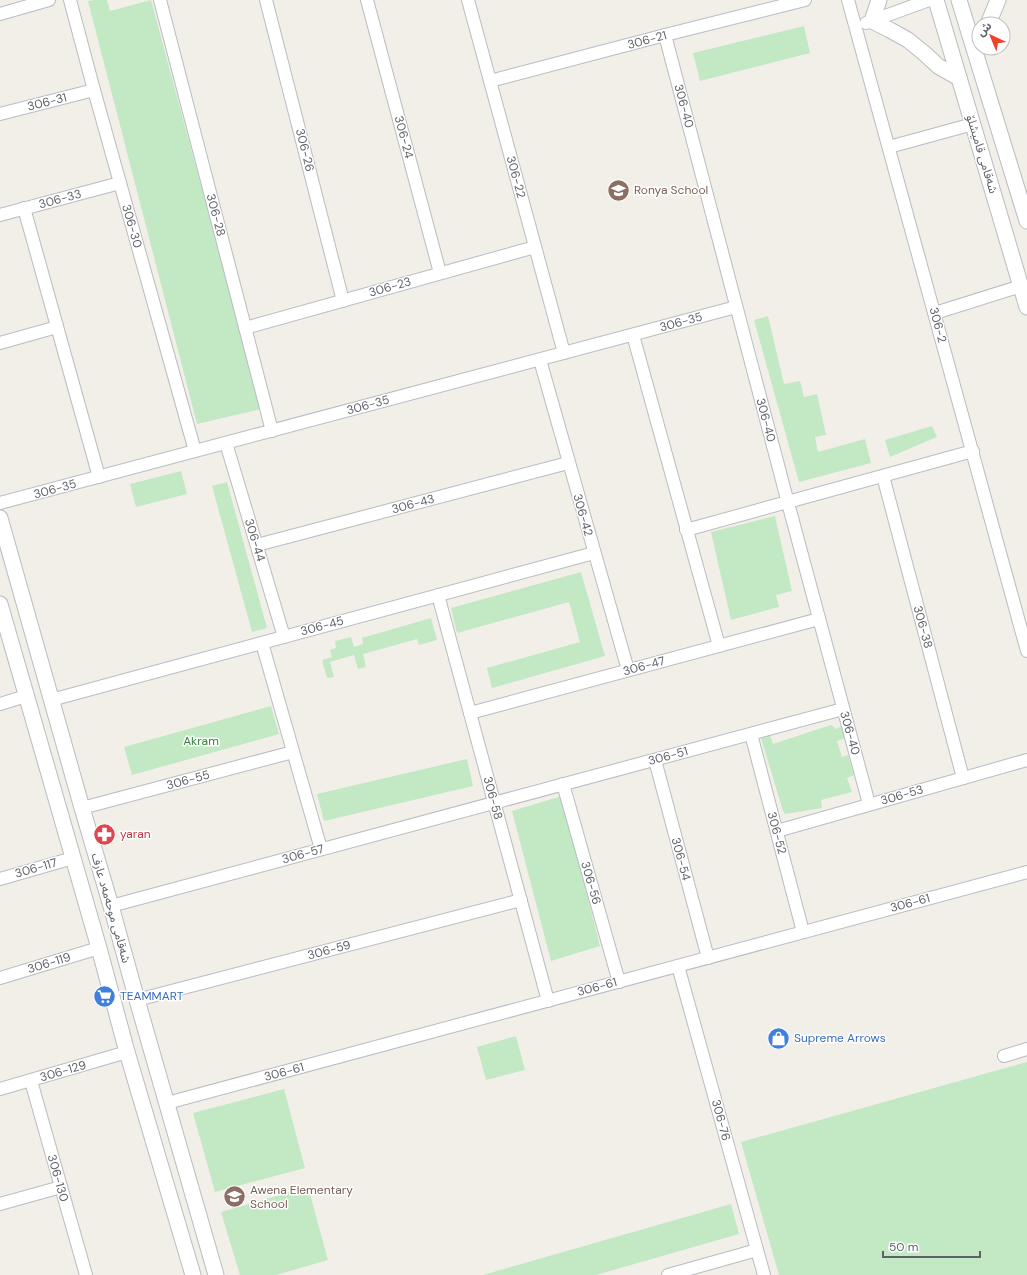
<svg xmlns="http://www.w3.org/2000/svg" width="1027" height="1275" font-family="'DM Sans','Noto Sans Arabic',sans-serif">
<style>
.green{fill:#c2e9c4}
.lines{fill:none;stroke-linecap:round;stroke-linejoin:round}
.minor-casing{stroke:#b9bcc1;stroke-width:14}
.tertiary-casing{stroke:#b9bcc1;stroke-width:17}
.minor{stroke:#fff;stroke-width:12}
.tertiary{stroke:#fff;stroke-width:15}
.labels{text-anchor:middle;stroke-width:3;stroke-linejoin:round;paint-order:stroke}
.street-label{font-size:12px;fill:#5e6268;stroke:#fff}
.education-label{font-size:12px;fill:#785e54;stroke:#fff;text-anchor:start}
.park-label{font-size:12px;fill:#308437;stroke:#fff}
.health-label{font-size:12px;fill:#be3a42;stroke:#fff;text-anchor:start}
.shop-label{font-size:12px;fill:#366cbe;stroke:#fff;text-anchor:start}
</style>
<rect width="100%" height="100%" fill="#f1efe7"/>
<!-- green -->
<g class="green">
<path d="M94 0H107L110 11 151 0 261 409 197 424 88 1Z"/>
<path d="M804 26 810 53 700 81 693 53Z"/>
<path d="M768 316 784 384 800 381 804 397 817 394 826 435 815 437 818 452 865 439 871 463 799 482 754 320Z"/>
<path d="M932 426 937 437 890 457 885 440Z"/>
<path d="M181 471 187 494 136 507 130 484Z"/>
<path d="M227 482 267 628 252 632 212 486Z"/>
<path d="M775 516 792 591 776 595 779 607 731 620 711 532Z"/>
<path d="M581 572 605 656 492 688 487 668 580 642 569 602 457 633 451 608Z"/>
<path d="M431 618 437 640 419 645 417 639 363 654 366 667 358 669 354 655 330 662 334 677 327 678 322 660 332 657 330 650 336 648 335 641 351 637 354 647 363 644 362 638Z"/>
<path d="M271 706 279 734 132 775 124 747Z"/>
<path d="M831 725 836 729 844 725 846 738 837 741 842 757 848 755 854 775 847 778 852 792 821 800 822 808 785 814 783 811 761 738 770 735 773 744Z"/>
<path d="M467 759 473 786 324 821 317 794Z"/>
<path d="M562 796 600 946 551 961 512 811Z"/>
<path d="M516 1036 525 1070 486 1080 477 1047Z"/>
<path d="M1027 1062V1275H779L741 1142Z"/>
<path d="M284 1089 305 1168 215 1192 193 1113Z"/>
<path d="M308 1187 328 1260 276 1275H240L221 1212Z"/>
<path d="M731 1204 739 1234 596 1275H483Z"/>
</g>
<g class="lines">
<defs>
<g id="minor">
<path d="M70 0 94 90 195 451"/>
<path d="M160 0 272 431"/>
<path d="M266 0 343 301"/>
<path d="M367 0 440 273"/>
<path d="M468 0 564 353"/>
<path d="M848 0 1027 651"/>
<path d="M0 14 49 0"/>
<path d="M866 23 929 0"/>
<path d="M665 35 788 503 869 804"/>
<path d="M490 81 665 35 805 0"/>
<path d="M0 114 94 90"/>
<path d="M889 147 973 124"/>
<path d="M24 208 99 477"/>
<path d="M0 215 120 183"/>
<path d="M935 313 1021 286"/>
<path d="M245 328 535 247"/>
<path d="M633 335 719 646"/>
<path d="M0 343 57 327"/>
<path d="M540 360 628 670"/>
<path d="M226 443 284 637"/>
<path d="M883 476 963 778"/>
<path d="M0 503 736 307"/>
<path d="M686 530 973 451"/>
<path d="M257 545 568 463"/>
<path d="M438 595 548 1001"/>
<path d="M262 643 321 849"/>
<path d="M51 700 594 553"/>
<path d="M0 704 26 696"/>
<path d="M470 713 819 619"/>
<path d="M751 734 803 932"/>
<path d="M655 760 708 958"/>
<path d="M563 784 619 982"/>
<path d="M82 808 293 752"/>
<path d="M777 831 1027 760"/>
<path d="M0 879 73 858"/>
<path d="M111 906 843 709"/>
<path d="M678 966 764 1275"/>
<path d="M0 978 99 948"/>
<path d="M137 1000 521 900"/>
<path d="M1004 1056 1027 1049"/>
<path d="M31 1081 86 1275"/>
<path d="M0 1089 127 1052"/>
<path d="M167 1103 1027 872"/>
<path d="M0 1204 61 1187"/>
<path d="M668 1275 757 1250"/>
</g>
<g id="tertiary">
<path d="M879 0 872 21 890 30 908 40 924 53 938 66 959 78"/>
<path d="M936 0 1027 307"/>
<path d="M959 0 1027 221"/>
<path d="M988 24 998 0"/>
<path d="M0 518 82 808 111 906 137 1000 216 1275"/>
<path d="M0 604 99 948 127 1052 193 1275"/>
</g>
</defs>
<!-- minor casing -->
<use href="#minor" class="minor-casing"/>
<!-- tertiary casing -->
<use href="#tertiary" class="tertiary-casing"/>
<!-- minor -->
<use href="#minor" class="minor"/>
<!-- tertiary -->
<use href="#tertiary" class="tertiary"/>
</g>
<!-- icons -->
<defs>
<symbol id="school-disc" viewBox="-11 -11 22 22"><circle r="9.5" fill="#8d6e63" stroke="#fff"/><path d="M0-5L7-2L0 1L-7-2ZM-4 1L0 2.5L4 1V4Q0 6-4 4Z" fill="#fff"/></symbol>
<symbol id="pharmacy-disc" viewBox="-11 -11 22 22"><circle r="9.5" fill="#e0444e" stroke="#fff"/><path d="M-2-6h4v4h4v4h-4v4h-4v-4h-4v-4h4Z" fill="#fff"/></symbol>
<symbol id="supermarket-disc" viewBox="-11 -11 22 22"><circle r="9.5" fill="#3f7fe0" stroke="#fff"/><path d="M-6-5.5h2.5l.6 2H6L4.5 2H-2.5L-4.4-4H-6ZM-1.5 3.2a1.3 1.3 0 1 0 .1 0ZM3 3.2a1.3 1.3 0 1 0 .1 0Z" fill="#fff"/></symbol>
<symbol id="shop-disc" viewBox="-11 -11 22 22"><circle r="9.5" fill="#3f7fe0" stroke="#fff"/><path d="M-5-2.5h2.3a2.7 3.5 0 0 1 5.4 0H5L5.5 6h-11ZM-1.5-2.5h3a1.5 2.3 0 0 0-3 0Z" fill="#fff"/></symbol>
</defs>
<g fill-rule="evenodd">
<use href="#school-disc" x="606" y="178" width="25" height="25"/>
<use href="#pharmacy-disc" x="92" y="822" width="25" height="25"/>
<use href="#supermarket-disc" x="92" y="984" width="25" height="25"/>
<use href="#shop-disc" x="766" y="1026" width="25" height="25"/>
<use href="#school-disc" x="222" y="1184" width="25" height="25"/>
</g>
<g class="labels">
<!-- street labels -->
<g class="street-label">
<text transform="translate(647 40) rotate(-15)" y="4">306-21</text>
<text transform="translate(47 102) rotate(-14)" y="4">306-31</text>
<text transform="translate(684 106) rotate(75)" y="4">306-40</text>
<text transform="translate(404 137) rotate(75)" y="4">306-24</text>
<text transform="translate(305 150) rotate(76)" y="4">306-26</text>
<text transform="translate(982 154) rotate(73)" y="4">شەقامی قامیشلۆ</text>
<text transform="translate(516 177) rotate(75)" y="4">306-22</text>
<text transform="translate(60 199) rotate(-15)" y="4">306-33</text>
<text transform="translate(216 215) rotate(75)" y="4">306-28</text>
<text transform="translate(132 226) rotate(74)" y="4">306-30</text>
<text transform="translate(390 287) rotate(-16)" y="4">306-23</text>
<text transform="translate(681 322) rotate(-15)" y="4">306-35</text>
<text transform="translate(938 325) rotate(75)" y="4">306-2</text>
<text transform="translate(368 405) rotate(-15)" y="4">306-35</text>
<text transform="translate(766 420) rotate(75)" y="4">306-40</text>
<text transform="translate(55 489) rotate(-15)" y="4">306-35</text>
<text transform="translate(413 504) rotate(-15)" y="4">306-43</text>
<text transform="translate(583 515) rotate(74)" y="4">306-42</text>
<text transform="translate(255 540) rotate(73)" y="4">306-44</text>
<text transform="translate(322 626) rotate(-15)" y="4">306-45</text>
<text transform="translate(923 627) rotate(75)" y="4">306-38</text>
<text transform="translate(644 666) rotate(-15)" y="4">306-47</text>
<text transform="translate(850 733) rotate(74)" y="4">306-40</text>
<text transform="translate(668 756) rotate(-15)" y="4">306-51</text>
<text transform="translate(188 780) rotate(-15)" y="4">306-55</text>
<text transform="translate(902 795) rotate(-16)" y="4">306-53</text>
<text transform="translate(493 798) rotate(75)" y="4">306-58</text>
<text transform="translate(777 833) rotate(75)" y="4">306-52</text>
<text transform="translate(303 854) rotate(-15)" y="4">306-57</text>
<text transform="translate(681 859) rotate(75)" y="4">306-54</text>
<text transform="translate(36 868) rotate(-16)" y="4">306-117</text>
<text transform="translate(591 883) rotate(74)" y="4">306-56</text>
<text transform="translate(910 903) rotate(-15)" y="4">306-61</text>
<text transform="translate(111 908) rotate(74)" y="4">شەقامی موحەمەد عارف</text>
<text transform="translate(329 950) rotate(-15)" y="4">306-59</text>
<text transform="translate(49 963) rotate(-17)" y="4">306-119</text>
<text transform="translate(597 987) rotate(-15)" y="4">306-61</text>
<text transform="translate(63 1071) rotate(-16)" y="4">306-129</text>
<text transform="translate(284 1072) rotate(-15)" y="4">306-61</text>
<text transform="translate(721 1120) rotate(75)" y="4">306-76</text>
<text transform="translate(58 1178) rotate(74)" y="4">306-130</text>
</g>
<!-- education labels -->
<g class="education-label">
<text x="634" y="194">Ronya School</text>
<text x="250" y="1194">Awena Elementary<tspan x="250" dy="14">School</tspan></text>
</g>
<!-- park labels -->
<g class="park-label">
<text x="201" y="745">Akram</text>
</g>
<!-- health labels -->
<g class="health-label">
<text x="120" y="838">yaran</text>
</g>
<!-- shop labels -->
<g class="shop-label">
<text x="120" y="1000">TEAMMART</text>
<text x="794" y="1042">Supreme Arrows</text>
</g>
</g>
<!-- north arrow -->
<g transform="translate(991 36) rotate(316)"><circle r="19" fill="#ffffff" stroke="#bfc0c3"/>
<path d="M0-3L7 15L0 10L-7 15Z" fill="#f2412b"/>
<text y="-6" font-size="11" font-weight="bold" text-anchor="middle" fill="#5e6268">ش</text>
</g>
<!-- scale -->
<path d="M883 1251v6h97v-6" fill="none" stroke="#5e6268" stroke-width="2"/>
<text x="889" y="1251" font-size="12" fill="#5e6268" stroke="#ffffff" stroke-width="3" paint-order="stroke">50 m</text>
</svg>
